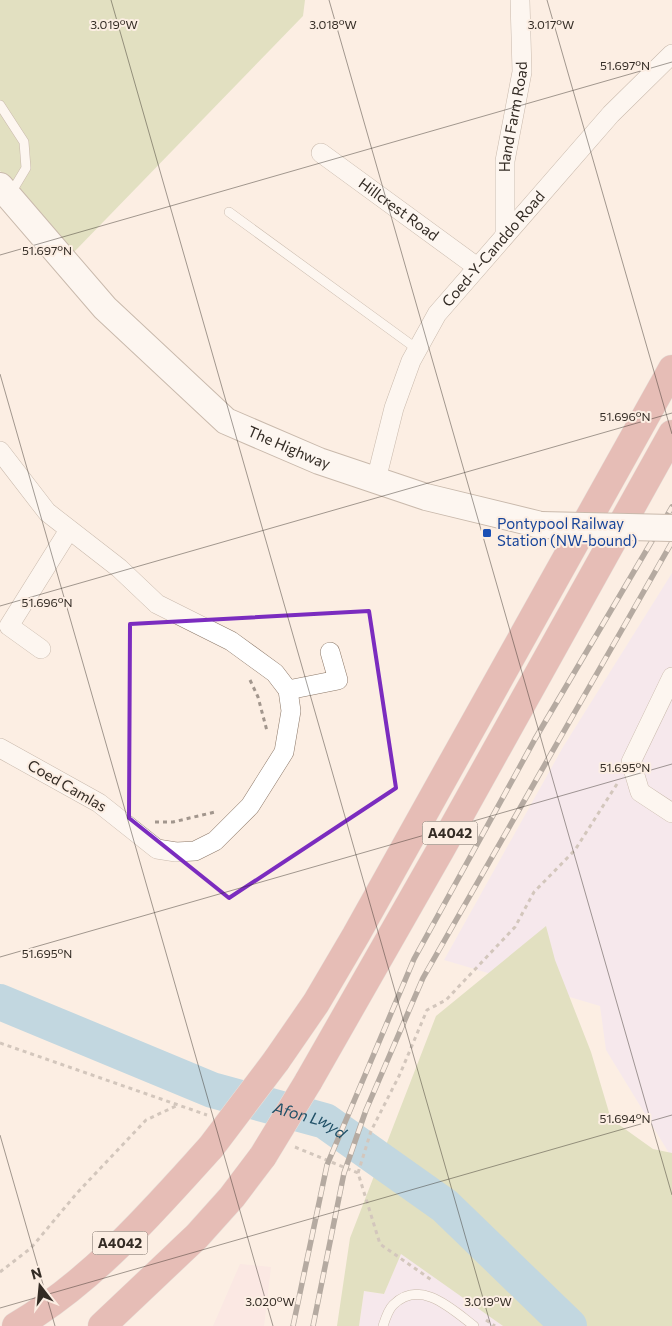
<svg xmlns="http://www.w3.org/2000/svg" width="672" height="1326" font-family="Commissioner,sans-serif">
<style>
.commercial{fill:#fadfe2}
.industrial{fill:#efe1f5}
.green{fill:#c3ce98}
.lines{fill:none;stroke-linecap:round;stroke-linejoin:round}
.river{stroke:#7dbadb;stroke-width:36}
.lane-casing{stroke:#8d7969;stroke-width:10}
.street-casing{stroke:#8d7969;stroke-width:20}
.secondary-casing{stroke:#8d7969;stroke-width:28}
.highway-casing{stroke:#d2d1cf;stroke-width:29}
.path{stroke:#a2968d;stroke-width:3;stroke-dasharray:4 4;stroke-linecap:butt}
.lane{stroke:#fff;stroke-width:9}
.street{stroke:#fff;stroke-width:19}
.secondary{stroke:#fff;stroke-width:26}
.highway{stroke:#cd807f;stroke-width:28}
.rail-casing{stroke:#615850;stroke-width:5.5}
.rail{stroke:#fceee3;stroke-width:4;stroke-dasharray:11;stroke-linecap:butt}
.secondary-bridge-casing{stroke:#8d7969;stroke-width:28;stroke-linecap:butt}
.highway-bridge-casing{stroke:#d2d1cf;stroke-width:29;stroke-linecap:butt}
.secondary-bridge{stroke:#fff;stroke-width:26}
.highway-bridge{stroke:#cd807f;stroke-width:28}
.marked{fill:none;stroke:#7b2cbf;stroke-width:4;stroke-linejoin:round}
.ticks{fill:none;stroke:#342c25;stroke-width:1;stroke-opacity:0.45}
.transit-dot{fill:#1a4fb4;stroke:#fceee3;stroke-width:2}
.labels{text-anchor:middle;stroke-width:4;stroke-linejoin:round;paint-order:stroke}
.shield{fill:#fceee3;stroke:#70665e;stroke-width:1}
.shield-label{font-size:14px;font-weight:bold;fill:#342c25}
.street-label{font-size:15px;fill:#342c25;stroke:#fceee3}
.transit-label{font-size:15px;fill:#164399;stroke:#fceee3;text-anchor:start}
.water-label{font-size:16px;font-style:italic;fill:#205067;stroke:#fceee3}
.ticks-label{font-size:12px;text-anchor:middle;fill:#342c25;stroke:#fceee3;stroke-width:4;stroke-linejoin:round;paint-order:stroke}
</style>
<rect width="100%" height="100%" fill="#fceee3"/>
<!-- commercial -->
<path class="commercial" d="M240 1264 271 1267 264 1326H213Z"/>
<!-- industrial -->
<g class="industrial">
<path d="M672 573V1158L606 1050 600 1006 444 960 563 747Z"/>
<path d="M401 1253 503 1326H359L364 1291 384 1294Z"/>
</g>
<!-- green -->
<g class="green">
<path d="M0 0H305L303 16 74 252 0 171Z"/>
<path d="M546 926 555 960 591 1052 611 1119 653 1149 672 1153V1326H503L401 1254 384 1294 364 1291 359 1326H337L350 1238 436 1016Z"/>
</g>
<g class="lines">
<!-- river -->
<path class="river" id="s1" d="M0 1002 212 1090 325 1121 445 1206 569 1326"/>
<defs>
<g id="lane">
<path d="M0 105 24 142 26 168 11 193"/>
<path d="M229 212 417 349"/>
<path d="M383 1326C385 1320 388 1310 393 1305 420 1278 452 1309 474 1326"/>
</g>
<g id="street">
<path id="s2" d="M321 153 477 267"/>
<path id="s3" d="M505 235V161L522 72 520 0"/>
<path d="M0 451 47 512 119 568 157 604 231 641 275 673 288 690 291 711 284 752 250 806 215 841 195 851 176 852 157 849 99 803 0 748"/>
<path id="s4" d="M376 480 394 408 411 361 437 314 611 114 672 54"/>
<path d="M41 649 9 626 69 530"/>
<path d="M672 677 631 762 640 792 672 813"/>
<path d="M288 690 338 680 330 652"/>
</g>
<g id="secondary">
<path id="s5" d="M0 186 105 308 226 421 319 461 426 497 541 525"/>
</g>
<g id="highway">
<path d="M276 1061 316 1003 356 935 672 369"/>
<path d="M308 1082 441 849 672 434"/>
<path d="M16 1326C92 1282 152 1212 211 1147"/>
<path d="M102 1326 197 1236 232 1197 263 1156"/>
</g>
</defs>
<!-- lane casing -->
<use href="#lane" class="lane-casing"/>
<!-- street casing -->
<use href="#street" class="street-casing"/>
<!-- secondary casing -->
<use href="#secondary" class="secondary-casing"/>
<!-- highway casing -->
<use href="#highway" class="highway-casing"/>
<!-- path -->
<g class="path">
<path d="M250 680 258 697 267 731"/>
<path d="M155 822H173L215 812"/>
<path d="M0 1043 207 1115"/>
<path d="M295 1147 358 1173 380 1244 433 1281"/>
<path d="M358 1173 371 1131 400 1074 427 1010 446 1000 515 927 534 892 575 850 617 784"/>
<path d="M0 1272 31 1248 77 1193 146 1120 178 1105"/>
<path d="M486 1320 495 1326"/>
</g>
<!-- lane -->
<use href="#lane" class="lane"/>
<!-- street -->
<use href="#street" class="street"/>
<!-- secondary -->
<use href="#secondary" class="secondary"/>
<!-- highway -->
<use href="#highway" class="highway"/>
<defs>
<g id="rail">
<path d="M293 1326 327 1165 414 959 535 739 672 507"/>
<path d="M313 1326 344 1173 366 1110 423 978 672 542"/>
</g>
</defs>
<!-- rail casing -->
<use href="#rail" class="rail-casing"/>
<!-- rail -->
<use href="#rail" class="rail"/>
<defs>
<path id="secondary-bridge" d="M541 525 672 528"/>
<g id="highway-bridge">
<path d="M211 1147 276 1061"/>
<path d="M263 1156 308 1082"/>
</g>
</defs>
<!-- secondary-bridge casing -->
<use href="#secondary-bridge" class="secondary-bridge-casing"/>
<!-- highway-bridge casing -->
<use href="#highway-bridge" class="highway-bridge-casing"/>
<!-- secondary-bridge -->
<use href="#secondary-bridge" class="secondary-bridge"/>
<!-- highway-bridge -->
<use href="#highway-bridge" class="highway-bridge"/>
</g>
<!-- marked area -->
<path d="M0 0H672V1326H0ZM369 611 396 788 229 898 129 818 130 624Z" fill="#fceee3" fill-opacity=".55" fill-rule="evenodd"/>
<path class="marked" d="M369 611 396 788 229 898 129 818 130 624Z"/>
<!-- ticks -->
<path class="ticks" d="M111 0 491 1326M329 0 672 1195M547 0 672 434M0 255 672 62M0 374 273 1326M0 606 672 413M0 957 672 764M0 1135 55 1326M0 1308 672 1115"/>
<!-- markers -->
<rect class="transit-dot" x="482" y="528" width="10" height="10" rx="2.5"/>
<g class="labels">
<!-- shield labels -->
<g class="shield">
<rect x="422.5" y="821.5" width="55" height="23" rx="4"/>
<rect x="92.5" y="1231.5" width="55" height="23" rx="4"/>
</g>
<g class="shield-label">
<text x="450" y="838">A4042</text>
<text x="120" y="1248">A4042</text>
</g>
<!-- street labels -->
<g class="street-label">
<text dy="5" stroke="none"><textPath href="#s3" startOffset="119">Hand Farm Road</textPath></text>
<text dy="5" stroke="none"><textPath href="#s2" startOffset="96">Hillcrest Road</textPath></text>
<text dy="5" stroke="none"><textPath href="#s4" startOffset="264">Coed-Y-Canddo Road</textPath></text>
<text dy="5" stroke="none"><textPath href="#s5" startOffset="395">The Highway</textPath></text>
<text transform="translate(67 786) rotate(30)" y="5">Coed Camlas</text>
</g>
<!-- transit labels -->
<g class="transit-label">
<text x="497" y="529">Pontypool Railway<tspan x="497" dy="17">Station (NW-bound)</tspan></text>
</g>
<!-- water labels -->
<g class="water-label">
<text dy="6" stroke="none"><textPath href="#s1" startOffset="332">Afon Lwyd</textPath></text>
</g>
</g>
<g class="ticks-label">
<text x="114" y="29">3.019°W</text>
<text x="333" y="29">3.018°W</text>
<text x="551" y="29">3.017°W</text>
<text x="625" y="70">51.697°N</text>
<text x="47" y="255">51.697°N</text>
<text x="625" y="421">51.696°N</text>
<text x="47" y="607">51.696°N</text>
<text x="625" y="772">51.695°N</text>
<text x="47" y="958">51.695°N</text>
<text x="625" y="1123">51.694°N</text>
<text x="270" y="1306">3.020°W</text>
<text x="488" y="1306">3.019°W</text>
</g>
<!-- north arrow -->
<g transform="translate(40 1286) rotate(344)" stroke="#fceee3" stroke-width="4" paint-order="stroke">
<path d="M0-4L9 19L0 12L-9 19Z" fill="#342c25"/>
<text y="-8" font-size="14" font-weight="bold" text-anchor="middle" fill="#342c25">N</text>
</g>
</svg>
